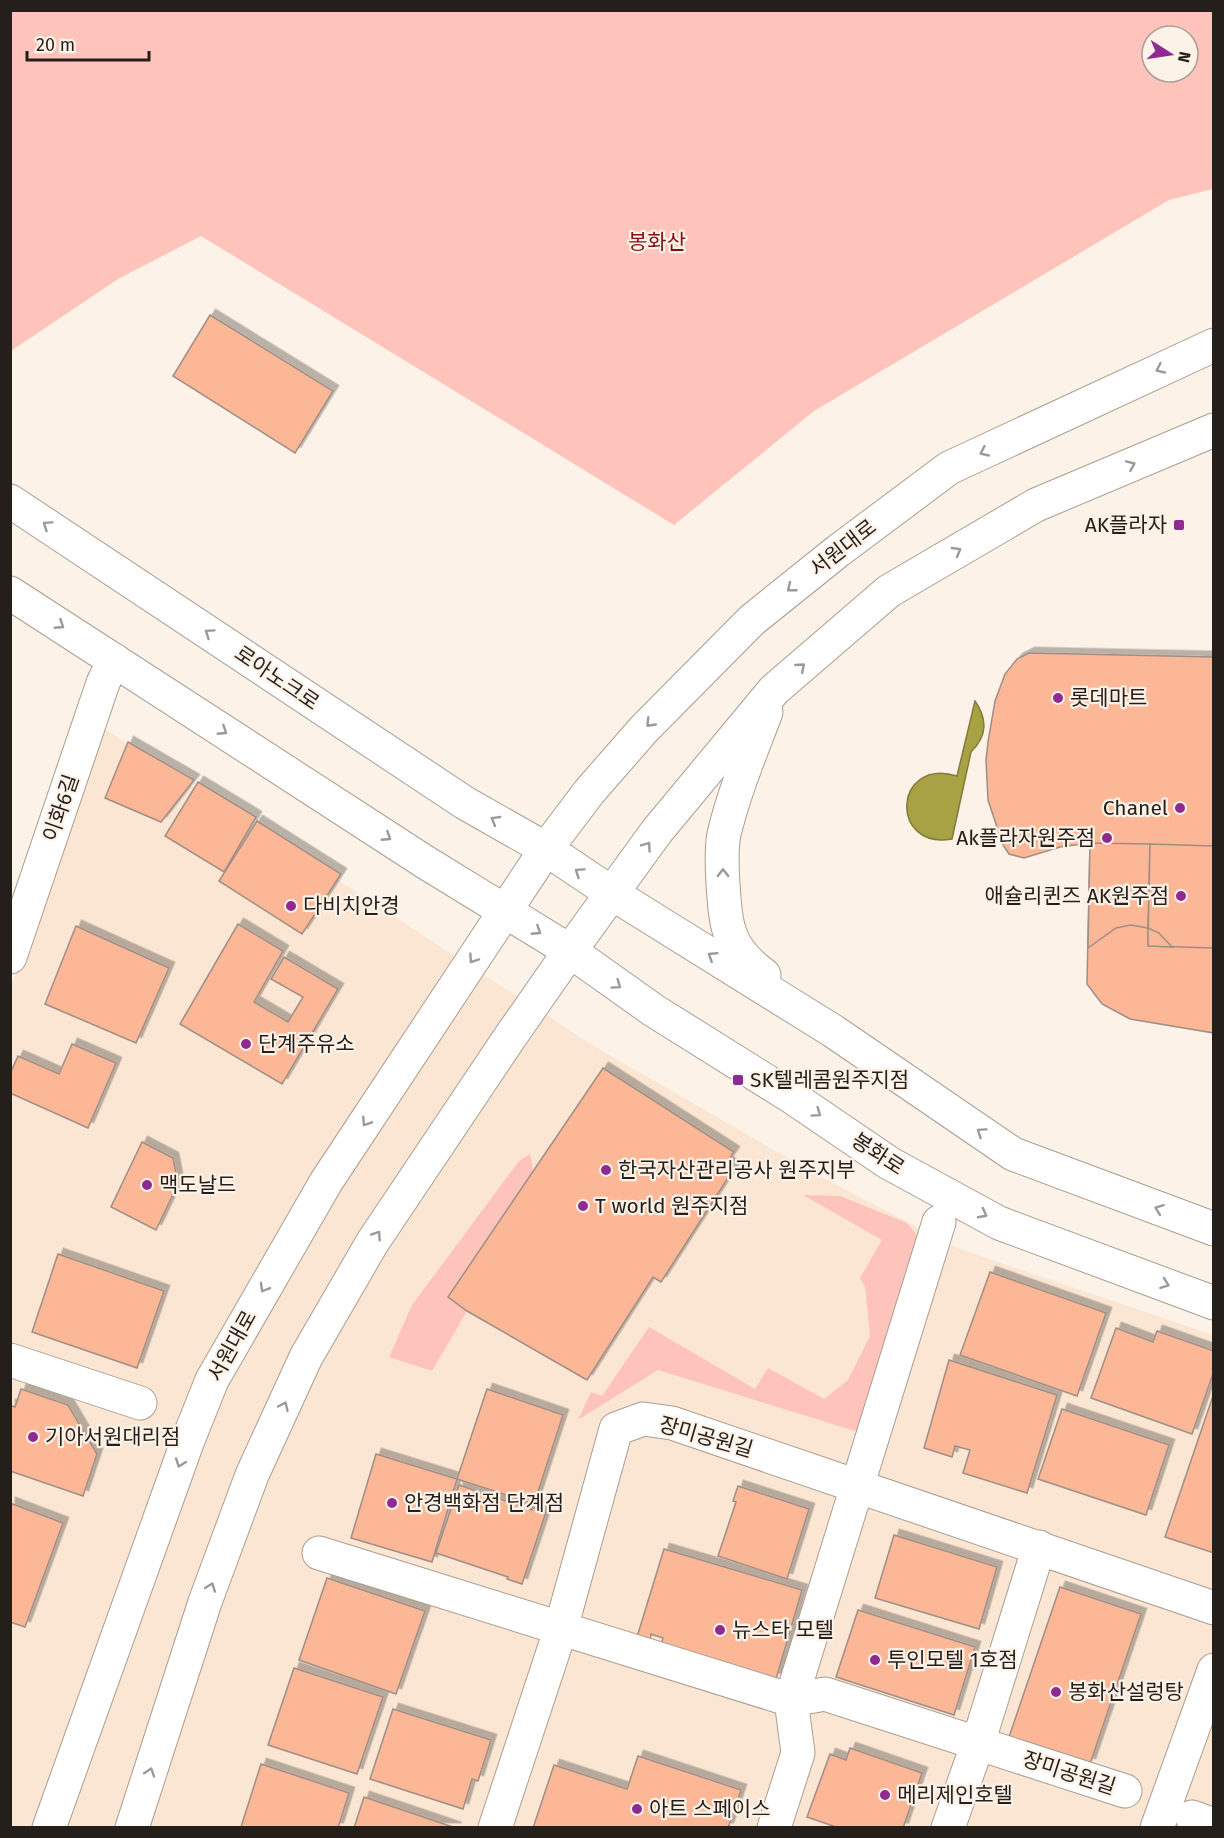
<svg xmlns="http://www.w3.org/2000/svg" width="1224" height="1838" font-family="'Fira Sans','Noto Sans KR',sans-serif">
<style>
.built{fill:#fae6d3}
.green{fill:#fec3bb;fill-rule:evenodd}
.water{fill:#a8a245;stroke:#807b38;stroke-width:1.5}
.building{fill:#fcb797;stroke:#9f8e86;stroke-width:1.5;filter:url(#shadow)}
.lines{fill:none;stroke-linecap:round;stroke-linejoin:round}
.minor-casing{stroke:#aa9d90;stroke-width:35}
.minor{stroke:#fff;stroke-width:33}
.oneway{stroke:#9c9a98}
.poi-dot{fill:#8f2a90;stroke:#fdf2e7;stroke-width:2}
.labels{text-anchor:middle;stroke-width:4.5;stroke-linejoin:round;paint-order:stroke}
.park-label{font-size:21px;fill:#7f0f12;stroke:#fdf2e7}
.poi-label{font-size:21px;fill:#241f1a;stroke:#fdf2e7;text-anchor:start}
.street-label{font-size:21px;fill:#241f1a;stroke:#fdf2e7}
</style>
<defs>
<filter id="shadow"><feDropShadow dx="5.5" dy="-5.5" stdDeviation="0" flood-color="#0004"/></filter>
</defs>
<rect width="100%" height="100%" fill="#fdf2e7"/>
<!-- built -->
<path class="built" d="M103 728 597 1048 812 1172 957 1248 1213 1335V1827L11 1828V986Z"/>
<!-- green -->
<g class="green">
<path d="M11 10 1213 11V189L1169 200 814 411 674 525 201 236 118 279 11 351ZM1152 36H1188V72H1152Z"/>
<path d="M530 1154 533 1170 448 1297 467 1311 432 1371 389 1357 412 1305 519 1161Z"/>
<path d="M803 1195 840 1196 907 1223 920 1239 862 1428 855 1431 658 1370 578 1420 591 1392 602 1396 649 1327 755 1389 768 1368 824 1399 848 1380 870 1336 865 1287 860 1278 882 1240Z"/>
</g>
<!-- water -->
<path class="water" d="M975 701C988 720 987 736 971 752L952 839C889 850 893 757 957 776Z"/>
<!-- building -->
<g class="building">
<path d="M210 315 333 391 295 453 173 376Z"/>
<path d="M1029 653 1214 657V1033L1130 1019 1102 1004 1087 984 1090 843 1060 847 1024 858 1009 854 1003 845 988 800 986 760 988 742 995 701 1005 674 1017 659Z"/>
<path d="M128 742 194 780 161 822 105 798Z"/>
<path d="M198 782 256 817 224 872 165 836Z"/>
<path d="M257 821 341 874 302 934 219 881Z"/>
<path d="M1090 843 1150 844 1148 928 1131 925 1116 928 1088 948Z"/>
<path d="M1150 844 1214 846V948L1148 946Z"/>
<path d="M238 924 283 951 254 1002 288 1022 303 997 271 979 284 957 338 989 282 1084 180 1024Z"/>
<path d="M76 926 169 968 136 1043 45 1004Z"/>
<path d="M1148 928 1159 933 1172 947 1148 946Z"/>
<path d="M72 1044 116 1063 88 1128 10 1093V1074L18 1056 59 1074Z"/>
<path d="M603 1068 734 1152 727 1162 735 1167 661 1282 653 1277 587 1380 467 1311 448 1297Z"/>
<path d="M142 1142 173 1158 178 1184 156 1230 111 1207Z"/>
<path d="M58 1254 164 1291 137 1368 32 1332Z"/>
<path d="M990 1272 1106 1313 1077 1396 960 1355Z"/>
<path d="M1116 1328 1153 1342 1157 1331 1214 1351V1371L1192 1434 1091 1398Z"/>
<path d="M949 1360 1057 1395 1027 1493 963 1473 970 1450 955 1446 952 1457 924 1448Z"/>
<path d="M21 1389 68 1405 97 1454 83 1496 10 1471V1405L15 1407Z"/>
<path d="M487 1389 563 1415 534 1504 457 1479Z"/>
<path d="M1214 1393V1553L1165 1537Z"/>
<path d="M1062 1409 1169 1445 1146 1515 1038 1479Z"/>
<path d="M376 1454 457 1479 432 1562 351 1538Z"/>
<path d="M459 1485 532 1510V1507L546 1512 522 1584 507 1579 508 1577 436 1553Z"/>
<path d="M738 1486 809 1509 787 1579 718 1556 736 1502 733 1501Z"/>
<path d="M10 1503 63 1523 25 1627 10 1622Z"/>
<path d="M894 1535 997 1567 979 1629 875 1598Z"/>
<path d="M664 1549 802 1590 776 1679 661 1645 663 1638 651 1634 650 1641 637 1637Z"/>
<path d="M327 1578 425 1611 396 1694 299 1660Z"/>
<path d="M1060 1587 1141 1614 1090 1764 1009 1737Z"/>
<path d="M858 1610 975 1647 954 1715 836 1677Z"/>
<path d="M294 1668 383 1697 357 1774 268 1745Z"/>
<path d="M393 1709 491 1740 478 1781 472 1779 463 1809 370 1779Z"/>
<path d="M850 1748 922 1773 903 1828H839L807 1817 830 1754 846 1760Z"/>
<path d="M638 1756 741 1790 728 1828H533L554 1765 627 1789Z"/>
<path d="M261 1764 349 1793 338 1828 241 1827Z"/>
<path d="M364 1797 456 1828H354Z"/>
</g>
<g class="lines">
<defs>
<g id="minor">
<path d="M10 501 465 803 546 849 613 894 833 1031 1013 1154 1214 1229"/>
<path d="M10 593 425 862 570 951 653 1010 795 1099 889 1163 999 1223 1214 1303"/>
<path d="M10 957 103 683 114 660"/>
<path d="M764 975C727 948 726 927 723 884 722 868 721 849 724 834 734 792 751 752 766 712"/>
<path d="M10 1360 140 1403"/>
<path d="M319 1553 791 1700 825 1694 1125 1791"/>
<path d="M1192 1817 1214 1825"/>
<path d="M49 1828 188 1440 212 1380 326 1182 546 849 589 792 644 729 752 620 838 551 949 468 1214 345"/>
<path d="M132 1828 205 1602 252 1475 306 1357 372 1243 508 1040 570 951 657 831 774 690 889 591 1036 505 1214 430"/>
<path d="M495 1828 561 1628 616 1429 643 1419 672 1423 1214 1608"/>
<path d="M774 1828 798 1753 791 1700 939 1222"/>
<path d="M948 1828 978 1743 1039 1547"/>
<path d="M1157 1828 1214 1670"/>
</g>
</defs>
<!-- minor casing -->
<use href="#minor" class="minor-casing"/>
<!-- minor -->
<use href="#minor" class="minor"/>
</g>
<!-- one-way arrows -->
<defs><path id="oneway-chevron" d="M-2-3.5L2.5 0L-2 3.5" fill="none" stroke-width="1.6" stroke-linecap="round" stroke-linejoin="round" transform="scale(1.5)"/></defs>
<g class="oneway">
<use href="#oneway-chevron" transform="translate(1160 369) rotate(155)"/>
<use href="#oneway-chevron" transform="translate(984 452) rotate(155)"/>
<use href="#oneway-chevron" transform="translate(1131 465) rotate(-23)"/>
<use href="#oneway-chevron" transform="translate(47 525) rotate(-146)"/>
<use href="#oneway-chevron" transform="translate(957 551) rotate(-30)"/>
<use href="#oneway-chevron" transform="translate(791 588) rotate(141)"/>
<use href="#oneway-chevron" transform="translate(60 625) rotate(33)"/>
<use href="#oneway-chevron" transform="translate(209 633) rotate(-146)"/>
<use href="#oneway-chevron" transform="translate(801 667) rotate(-41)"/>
<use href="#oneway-chevron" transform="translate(650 723) rotate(134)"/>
<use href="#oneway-chevron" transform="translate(223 731) rotate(33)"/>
<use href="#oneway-chevron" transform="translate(495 820) rotate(-150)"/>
<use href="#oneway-chevron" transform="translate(387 837) rotate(33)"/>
<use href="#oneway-chevron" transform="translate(647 846) rotate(-55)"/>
<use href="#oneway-chevron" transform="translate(579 872) rotate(-146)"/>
<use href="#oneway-chevron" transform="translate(723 873) rotate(-91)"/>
<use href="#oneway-chevron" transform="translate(537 931) rotate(33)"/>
<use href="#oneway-chevron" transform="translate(712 956) rotate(-148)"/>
<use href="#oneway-chevron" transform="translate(473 959) rotate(124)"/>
<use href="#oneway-chevron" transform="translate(617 985) rotate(35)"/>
<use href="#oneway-chevron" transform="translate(817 1113) rotate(35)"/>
<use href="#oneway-chevron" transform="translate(366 1122) rotate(123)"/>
<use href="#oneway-chevron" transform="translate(981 1132) rotate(-146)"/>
<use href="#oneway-chevron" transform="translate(1159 1209) rotate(-159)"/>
<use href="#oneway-chevron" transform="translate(983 1214) rotate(28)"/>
<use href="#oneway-chevron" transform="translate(377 1235) rotate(-56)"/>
<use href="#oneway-chevron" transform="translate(1165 1284) rotate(20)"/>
<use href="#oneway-chevron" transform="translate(264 1288) rotate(120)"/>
<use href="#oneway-chevron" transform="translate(284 1406) rotate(-65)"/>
<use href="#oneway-chevron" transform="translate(180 1463) rotate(110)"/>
<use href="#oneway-chevron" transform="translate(211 1587) rotate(-70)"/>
<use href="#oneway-chevron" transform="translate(150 1772) rotate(-72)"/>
</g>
<!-- markers -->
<g class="poi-dot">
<rect x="1173" y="519" width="12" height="12" rx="3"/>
<circle cx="1058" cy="698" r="6"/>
<circle cx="1180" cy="808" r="6"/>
<circle cx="1107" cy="838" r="6"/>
<circle cx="1181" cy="896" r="6"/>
<circle cx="291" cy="906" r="6"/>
<circle cx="246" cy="1044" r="6"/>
<rect x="732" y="1074" width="12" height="12" rx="3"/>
<circle cx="606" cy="1170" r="6"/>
<circle cx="147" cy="1185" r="6"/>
<circle cx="583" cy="1206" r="6"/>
<circle cx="33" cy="1437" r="6"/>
<circle cx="392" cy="1503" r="6"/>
<circle cx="720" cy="1630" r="6"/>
<circle cx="875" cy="1660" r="6"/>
<circle cx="1056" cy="1692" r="6"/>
<circle cx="885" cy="1795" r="6"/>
<circle cx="637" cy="1809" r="6"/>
</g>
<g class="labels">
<!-- park labels -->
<g class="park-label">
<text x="657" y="249">봉화산</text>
</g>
<!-- poi labels -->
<g class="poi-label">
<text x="1167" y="532" text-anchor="end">AK플라자</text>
<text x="1070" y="705">롯데마트</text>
<text x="1168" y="815" text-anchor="end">Chanel</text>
<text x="1095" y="845" text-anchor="end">Ak플라자원주점</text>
<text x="1169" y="903" text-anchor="end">애슐리퀸즈 AK원주점</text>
<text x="303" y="913">다비치안경</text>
<text x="258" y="1051">단계주유소</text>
<text x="750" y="1087">SK텔레콤원주지점</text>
<text x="618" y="1177">한국자산관리공사 원주지부</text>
<text x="159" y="1192">맥도날드</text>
<text x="595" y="1213">T world 원주지점</text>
<text x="45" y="1444">기아서원대리점</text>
<text x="404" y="1510">안경백화점 단계점</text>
<text x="732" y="1637">뉴스타 모텔</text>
<text x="887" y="1667">투인모텔 1호점</text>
<text x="1068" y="1699">봉화산설렁탕</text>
<text x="897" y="1802">메리제인호텔</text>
<text x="649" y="1816">아트 스페이스</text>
</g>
<!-- street labels -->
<g class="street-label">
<text transform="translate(843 548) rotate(-38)" y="7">서원대로</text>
<text transform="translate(277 678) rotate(34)" y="7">로아노크로</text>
<text transform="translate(61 808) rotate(-71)" y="7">이화6길</text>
<text transform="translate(878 1154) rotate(33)" y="7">봉화로</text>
<text transform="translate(232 1346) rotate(-61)" y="7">서원대로</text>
<text transform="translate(706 1437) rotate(16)" y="7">장미공원길</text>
<text transform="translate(1069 1773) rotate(18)" y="7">장미공원길</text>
</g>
</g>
<!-- border -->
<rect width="1224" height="1838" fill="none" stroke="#241f1a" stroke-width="24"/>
<!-- north arrow -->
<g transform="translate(1170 54) rotate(102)"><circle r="28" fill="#fdf2e7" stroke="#a69e95" stroke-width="1.5"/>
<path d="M0-4.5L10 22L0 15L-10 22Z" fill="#8f2a90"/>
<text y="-9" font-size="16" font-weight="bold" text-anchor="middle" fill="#241f1a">N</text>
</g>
<!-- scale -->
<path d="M27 51v9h122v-9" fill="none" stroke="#241f1a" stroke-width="3"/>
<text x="36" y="51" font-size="18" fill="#241f1a" stroke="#fdf2e7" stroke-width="4.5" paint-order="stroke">20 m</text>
</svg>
